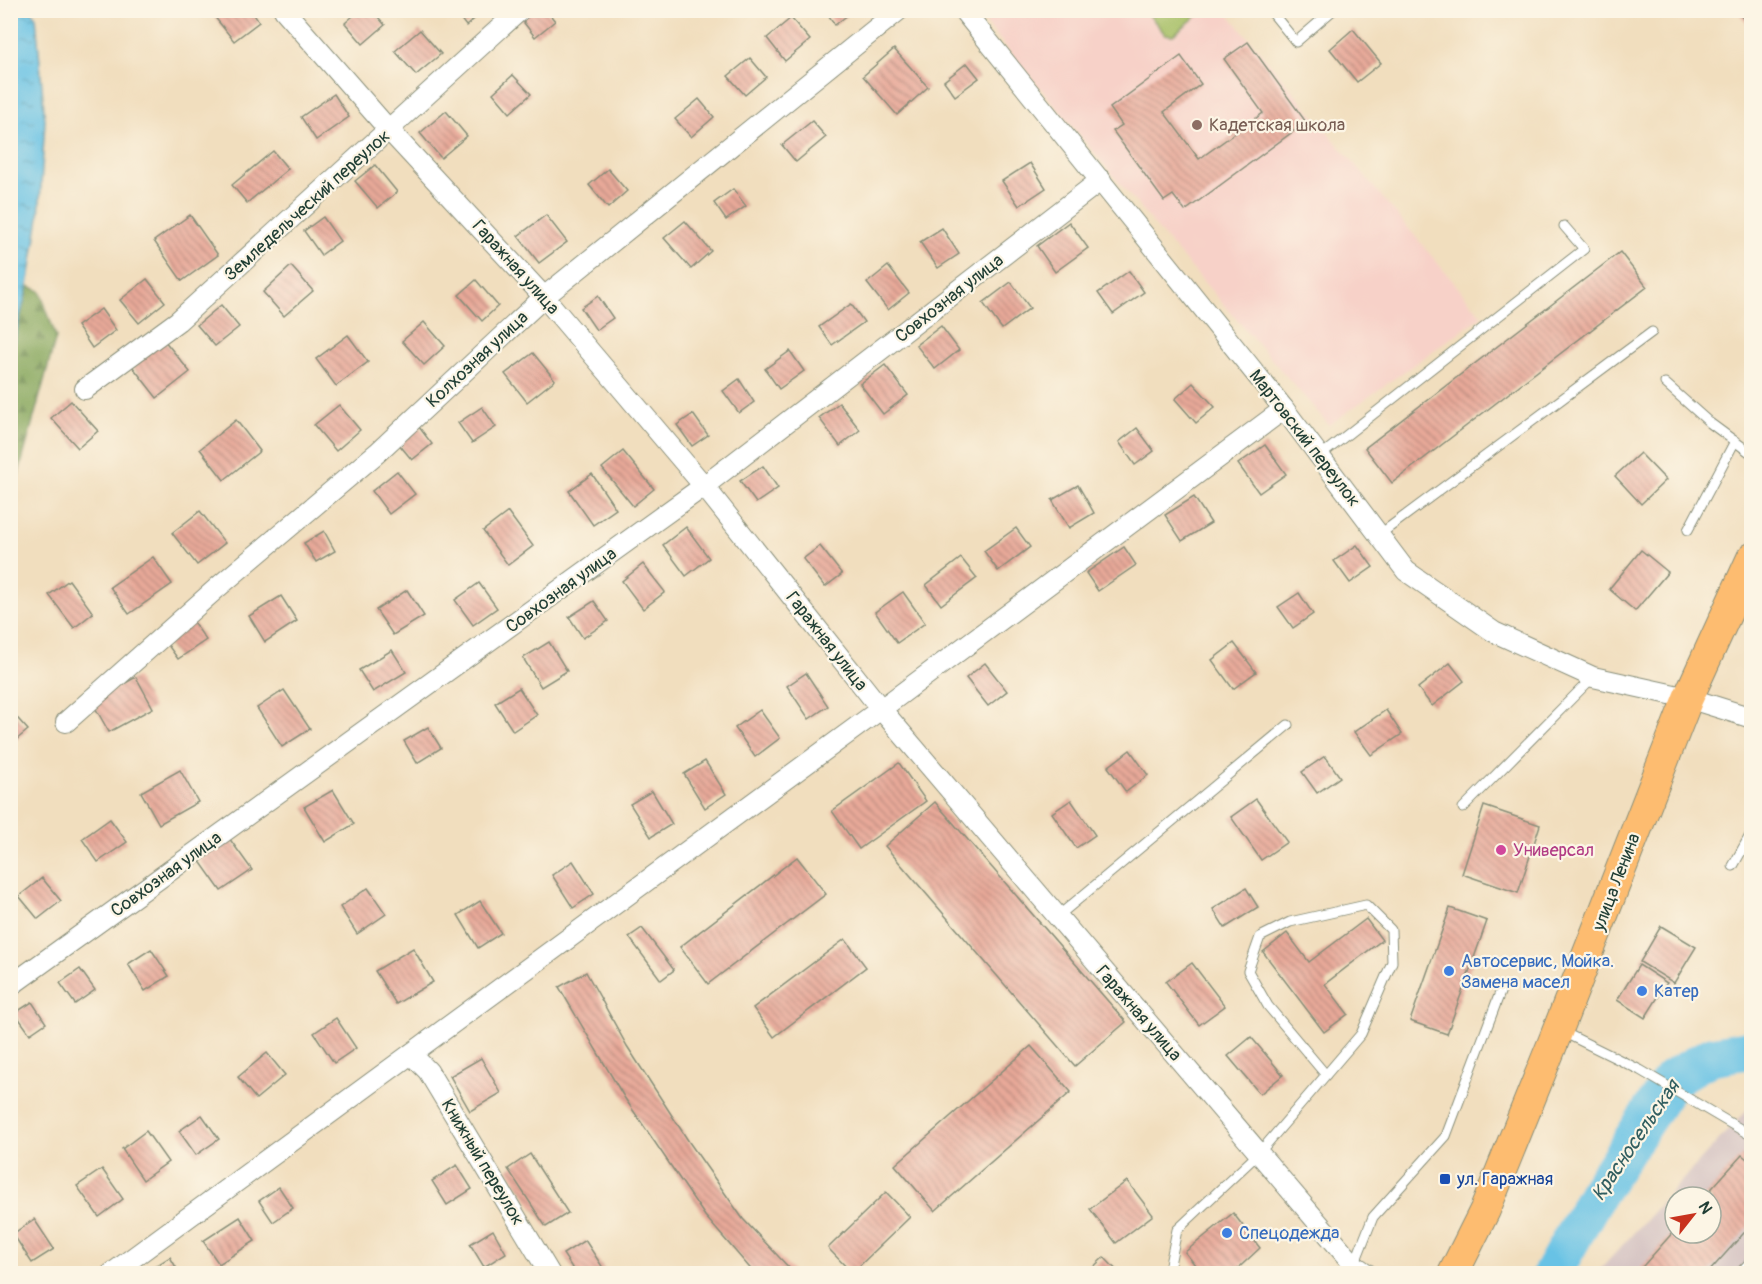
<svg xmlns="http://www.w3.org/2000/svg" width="1762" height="1284" font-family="Pangolin,sans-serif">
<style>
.built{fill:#f7d1c8}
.industrial{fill:#d2bfc0;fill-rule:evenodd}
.forest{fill:url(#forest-firs);stroke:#527147;stroke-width:1.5}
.green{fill:#a5be64;stroke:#627e4c;stroke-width:1.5}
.water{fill:url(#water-ripples);stroke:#43808c;stroke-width:1.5}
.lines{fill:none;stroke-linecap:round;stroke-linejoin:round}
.river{stroke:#67c2e5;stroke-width:39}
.building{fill:url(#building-back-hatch)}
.service-casing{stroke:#888e79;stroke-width:11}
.minor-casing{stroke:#888e79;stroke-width:22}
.primary-casing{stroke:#888e79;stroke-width:32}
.path{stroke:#888e79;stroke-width:4;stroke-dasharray:1.5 4.5;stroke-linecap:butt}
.service{stroke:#fff;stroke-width:9}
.minor{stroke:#fff;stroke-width:20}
.primary{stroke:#fdbc70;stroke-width:30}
.education-dot{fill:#8d6e63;stroke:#fcf5e5;stroke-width:2}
.hotel-dot{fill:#d1479c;stroke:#fcf5e5;stroke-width:2}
.shop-dot{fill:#3f7fe0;stroke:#fcf5e5;stroke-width:2}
.transit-dot{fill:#1a4fb4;stroke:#fcf5e5;stroke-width:2}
.labels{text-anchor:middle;stroke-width:4.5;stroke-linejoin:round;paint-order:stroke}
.education-label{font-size:18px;fill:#785e54;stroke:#fcf5e5;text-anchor:start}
.street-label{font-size:18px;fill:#1f3d34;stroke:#fcf5e5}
.hotel-label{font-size:18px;fill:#b23c85;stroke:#fcf5e5;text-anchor:start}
.shop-label{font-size:18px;fill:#366cbe;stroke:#fcf5e5;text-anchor:start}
.transit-label{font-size:18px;fill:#164399;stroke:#fcf5e5;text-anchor:start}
.water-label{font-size:20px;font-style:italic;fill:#315e60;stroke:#fcf5e5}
</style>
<defs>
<pattern id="forest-firs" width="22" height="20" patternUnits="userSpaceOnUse" patternTransform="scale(1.5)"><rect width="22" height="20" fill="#84a55a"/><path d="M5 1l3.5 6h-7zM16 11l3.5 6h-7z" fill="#6b884b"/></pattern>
<pattern id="water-ripples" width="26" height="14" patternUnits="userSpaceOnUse" patternTransform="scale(1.5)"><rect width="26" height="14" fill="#67c2e5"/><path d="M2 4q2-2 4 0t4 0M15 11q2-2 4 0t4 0" fill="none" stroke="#549fba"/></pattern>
<pattern id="building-back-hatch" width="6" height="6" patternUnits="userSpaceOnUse" patternTransform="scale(1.5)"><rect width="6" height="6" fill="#e8a999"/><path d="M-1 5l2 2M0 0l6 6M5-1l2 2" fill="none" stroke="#bb8b7e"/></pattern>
</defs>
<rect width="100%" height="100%" fill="#fcf5e5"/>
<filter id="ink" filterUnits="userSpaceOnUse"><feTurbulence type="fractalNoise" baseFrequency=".0167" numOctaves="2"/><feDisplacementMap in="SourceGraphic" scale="12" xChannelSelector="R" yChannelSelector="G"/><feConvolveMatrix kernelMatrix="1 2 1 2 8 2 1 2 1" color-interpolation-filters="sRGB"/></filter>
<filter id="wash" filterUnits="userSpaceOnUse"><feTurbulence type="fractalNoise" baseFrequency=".008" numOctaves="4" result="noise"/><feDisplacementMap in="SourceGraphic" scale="24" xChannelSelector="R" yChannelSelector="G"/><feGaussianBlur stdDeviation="1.35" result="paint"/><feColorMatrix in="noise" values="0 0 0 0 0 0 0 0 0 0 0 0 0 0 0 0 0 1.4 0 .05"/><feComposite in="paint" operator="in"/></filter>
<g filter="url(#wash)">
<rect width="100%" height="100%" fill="#f1debe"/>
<!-- built -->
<path class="built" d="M976 11H1226L1482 316 1329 425 1166 239Z"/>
<!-- industrial -->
<path class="industrial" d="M1751 1105V1273H1597ZM1675 1197H1711V1233H1675Z"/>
<!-- forest -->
<path class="forest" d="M28 286 40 291 56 337 11 501V354Z"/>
<!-- green -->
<path class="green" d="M1146 11H1203L1173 35 1165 34Z"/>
<!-- water -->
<path class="water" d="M11 10 32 11 36 17 45 121 39 217 28 286 11 354Z"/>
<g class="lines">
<!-- river -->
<path class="river" d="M1552 1274 1596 1195 1672 1079 1711 1056 1752 1049"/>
</g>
<g id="blocks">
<!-- building -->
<g class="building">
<path d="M221 10H251L259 22 234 41 214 16Z"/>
<path d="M360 10H372L385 25 363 44 345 23Z"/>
<path d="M454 10H485L466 26Z"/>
<path d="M532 10H546L555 21 535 37 521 19Z"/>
<path d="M825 10H854L835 25Z"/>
<path d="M1736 10H1752V29Z"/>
<path d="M791 18 810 40 785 61 767 38Z"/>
<path d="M1353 29 1381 63 1357 82 1330 49Z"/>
<path d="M420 30 441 54 416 75 395 51Z"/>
<path d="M1248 42 1306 122 1185 211 1173 195 1164 201 1113 131 1122 125 1110 108 1181 56 1201 84 1164 112 1199 159 1263 113 1224 59Z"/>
<path d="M894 49 928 87 897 115 863 76Z"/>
<path d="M750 58 766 77 745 95 728 76Z"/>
<path d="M967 63 979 78 955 96 944 81Z"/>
<path d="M513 75 531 94 510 113 493 93Z"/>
<path d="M334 94 349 117 316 140 301 117Z"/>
<path d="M699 99 714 117 691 137 675 119Z"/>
<path d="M446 111 467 136 441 158 420 133Z"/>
<path d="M812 121 826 137 796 162 782 145Z"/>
<path d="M273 151 288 169 247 203 232 185Z"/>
<path d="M1030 163 1046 188 1019 206 1002 181Z"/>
<path d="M375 165 397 192 378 208 355 181Z"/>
<path d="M608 169 627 191 608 208 589 185Z"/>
<path d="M733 189 746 206 726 220 714 203Z"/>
<path d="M190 215 218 255 182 281 154 241Z"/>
<path d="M546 215 567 242 539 263 518 236Z"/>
<path d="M323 217 340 241 321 255 304 231Z"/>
<path d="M685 221 711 251 691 269 664 238Z"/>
<path d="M1069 222 1088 248 1055 272 1037 246Z"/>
<path d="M942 228 959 254 938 268 920 242Z"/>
<path d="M1620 252 1647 287 1392 483 1365 448Z"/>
<path d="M291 266 313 291 284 316 263 292Z"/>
<path d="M888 266 909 293 888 310 867 283Z"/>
<path d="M1129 271 1144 292 1113 314 1098 293Z"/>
<path d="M147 279 165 302 139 323 120 300Z"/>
<path d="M476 280 498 306 482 321 459 295Z"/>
<path d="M1011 282 1030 308 1002 329 983 303Z"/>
<path d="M598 296 613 318 596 330 581 308Z"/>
<path d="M851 304 864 322 832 345 819 327Z"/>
<path d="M221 305 239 327 215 346 197 325Z"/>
<path d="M101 309 116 330 92 348 77 326Z"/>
<path d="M424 322 445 346 424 365 402 341Z"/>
<path d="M941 326 959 350 935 369 916 345Z"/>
<path d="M348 335 368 362 336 386 316 359Z"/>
<path d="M164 340 190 372 157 398 132 366Z"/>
<path d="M790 351 804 371 779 389 765 369Z"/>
<path d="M533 353 555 380 527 402 505 374Z"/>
<path d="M885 365 908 395 883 414 860 384Z"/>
<path d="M739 379 754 402 739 413 723 391Z"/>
<path d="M1193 383 1215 407 1196 423 1175 399Z"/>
<path d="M71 401 98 431 78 448 51 418Z"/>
<path d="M839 403 860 430 840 446 819 418Z"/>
<path d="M339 405 360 430 336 451 314 425Z"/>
<path d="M482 407 496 427 472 443 458 423Z"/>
<path d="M693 414 708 435 692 446 677 425Z"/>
<path d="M236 420 260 451 224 480 200 449Z"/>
<path d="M419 427 432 444 412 460 398 443Z"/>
<path d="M1137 428 1154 451 1135 465 1119 442Z"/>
<path d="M1265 445 1286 474 1259 493 1238 464Z"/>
<path d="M623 451 654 489 633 506 602 468Z"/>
<path d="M1640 453 1666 480 1641 504 1615 476Z"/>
<path d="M763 466 778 488 756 503 740 481Z"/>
<path d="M397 471 415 494 389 514 372 491Z"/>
<path d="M592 474 616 509 593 525 569 491Z"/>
<path d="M1078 485 1094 513 1069 528 1052 500Z"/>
<path d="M1194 497 1211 523 1182 541 1165 515Z"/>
<path d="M200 511 225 543 197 565 172 533Z"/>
<path d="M508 512 533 546 508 565 483 531Z"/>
<path d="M686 527 709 558 686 576 663 545Z"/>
<path d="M1016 528 1030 547 998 571 984 551Z"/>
<path d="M324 531 335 551 316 562 304 543Z"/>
<path d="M1357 545 1373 567 1350 583 1334 561Z"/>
<path d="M820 546 842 574 825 587 803 559Z"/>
<path d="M1124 547 1136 565 1098 591 1086 573Z"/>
<path d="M1641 550 1668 572 1635 611 1609 589Z"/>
<path d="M153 557 172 584 129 614 110 587Z"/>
<path d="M961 558 977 578 941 605 926 585Z"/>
<path d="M643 564 665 592 643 609 622 581Z"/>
<path d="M69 580 93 613 74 628 49 595Z"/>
<path d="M479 583 497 608 473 625 455 600Z"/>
<path d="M407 590 424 616 393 635 376 610Z"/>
<path d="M903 592 925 623 897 643 875 612Z"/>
<path d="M1299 593 1313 614 1293 628 1278 607Z"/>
<path d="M281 596 297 621 265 642 249 616Z"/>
<path d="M594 601 608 621 583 638 569 617Z"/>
<path d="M190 617 206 640 178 659 162 637Z"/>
<path d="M549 642 567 671 541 687 523 658Z"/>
<path d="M1234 643 1256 672 1233 689 1212 660Z"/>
<path d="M392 650 406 672 373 692 359 670Z"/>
<path d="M985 663 1007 691 988 706 966 678Z"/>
<path d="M1450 663 1464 681 1432 706 1418 688Z"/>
<path d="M806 673 828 706 809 719 787 686Z"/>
<path d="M136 677 153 708 109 732 92 702Z"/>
<path d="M519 688 537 715 513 731 495 703Z"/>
<path d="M284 690 310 729 282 747 257 708Z"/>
<path d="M10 710 28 730 10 745Z"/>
<path d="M760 710 780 738 755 757 735 728Z"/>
<path d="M1386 710 1402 734 1371 755 1354 732Z"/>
<path d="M428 727 441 748 417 763 404 741Z"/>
<path d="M1130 750 1148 775 1126 792 1108 767Z"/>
<path d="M1325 756 1340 777 1317 793 1302 772Z"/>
<path d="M705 761 726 794 705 808 684 774Z"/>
<path d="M899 763 926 801 859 849 832 811Z"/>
<path d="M180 770 198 802 159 824 141 792Z"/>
<path d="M333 790 354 824 325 842 304 807Z"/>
<path d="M652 791 672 824 651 837 630 804Z"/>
<path d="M1256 799 1287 842 1261 860 1231 817Z"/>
<path d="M1071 800 1095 835 1076 848 1052 813Z"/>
<path d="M935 802 1126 1022 1075 1066 885 846Z"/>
<path d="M1484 806 1540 825 1518 893 1462 874Z"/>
<path d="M110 819 127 842 98 862 82 839Z"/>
<path d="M229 838 252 870 221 891 199 860Z"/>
<path d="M797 857 826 894 708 984 680 947Z"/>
<path d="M573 861 594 894 573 908 552 875Z"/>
<path d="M42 878 61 901 38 919 19 896Z"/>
<path d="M368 888 386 914 357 934 340 907Z"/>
<path d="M1246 888 1258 907 1225 928 1213 909Z"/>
<path d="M480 901 501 933 478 948 458 915Z"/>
<path d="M1450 908 1487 921 1447 1034 1410 1021Z"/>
<path d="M1366 919 1382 940 1325 984 1348 1014 1324 1032 1263 952 1287 933 1309 962Z"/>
<path d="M1661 926 1696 947 1674 983 1640 962Z"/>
<path d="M642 928 674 970 661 980 629 937Z"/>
<path d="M845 939 866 967 774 1037 753 1008Z"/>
<path d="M413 948 433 982 396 1004 375 971Z"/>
<path d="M151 949 169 976 145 991 128 964Z"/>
<path d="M1192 963 1225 1006 1199 1025 1166 982Z"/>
<path d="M1639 965 1667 983 1645 1018 1617 1000Z"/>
<path d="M80 969 95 990 75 1004 60 983Z"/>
<path d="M586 972 627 1046 689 1142 743 1219 795 1274H755L705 1216 624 1097 559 987Z"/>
<path d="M32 1002 46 1023 30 1034 15 1013Z"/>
<path d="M336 1018 356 1048 334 1063 314 1033Z"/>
<path d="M1251 1037 1283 1075 1260 1094 1228 1056Z"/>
<path d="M1031 1046 1071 1092 935 1211 895 1165Z"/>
<path d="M267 1053 285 1075 256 1099 238 1077Z"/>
<path d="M481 1058 501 1093 470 1111 450 1076Z"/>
<path d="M202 1115 219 1139 196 1155 179 1131Z"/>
<path d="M146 1131 168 1162 143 1180 122 1149Z"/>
<path d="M530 1154 568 1213 546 1227 508 1169Z"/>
<path d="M1742 1155 1752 1163V1224L1707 1274H1636L1675 1230V1233H1711V1197H1704Z"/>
<path d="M457 1165 472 1189 447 1205 432 1181Z"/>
<path d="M102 1169 123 1199 99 1217 77 1186Z"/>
<path d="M1127 1181 1153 1215 1116 1243 1090 1209Z"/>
<path d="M279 1187 293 1208 273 1222 259 1201Z"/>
<path d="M886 1192 910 1217 852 1273 828 1248Z"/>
<path d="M1233 1213 1260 1248 1232 1274H1202L1185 1252Z"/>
<path d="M240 1217 255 1241 219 1264 203 1241Z"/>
<path d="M34 1219 54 1249 32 1263 13 1234Z"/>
<path d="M493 1230 506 1253 484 1267 470 1244Z"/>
<path d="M585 1240 607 1274H576L563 1254Z"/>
<path d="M170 1257 180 1274H143Z"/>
<path d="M1104 1257 1120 1274H1086Z"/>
</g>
</g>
</g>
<g filter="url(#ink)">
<use href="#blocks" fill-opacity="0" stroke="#888e79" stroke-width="1.5"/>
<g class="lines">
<defs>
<g id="service">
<path d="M1270 10 1296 42 1333 10"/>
<path d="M1665 383 1710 423 1752 454"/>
<path d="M1320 456 1584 249 1564 226"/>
<path d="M1688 530 1735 441"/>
<path d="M1379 535 1652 332"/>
<path d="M1463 808 1593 677"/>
<path d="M1733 866 1752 832"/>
<path d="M1057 917 1288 725"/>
<path d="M1563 1032 1640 1070 1752 1136"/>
<path d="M1354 1265 1373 1217 1446 1136 1501 990"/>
<path d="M1168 1274 1177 1230 1259 1153 1361 1034 1392 962 1391 930 1366 905 1290 922 1260 937 1248 971 1268 1006 1326 1075"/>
<path d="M1739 1274 1752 1260"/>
</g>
<g id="minor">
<path d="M284 10 389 130 544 297 704 486 881 709 1354 1265 1367 1274"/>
<path d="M963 10 1284 409 1406 571 1494 632 1593 677 1688 698 1752 718"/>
<path d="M85 389 178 321 520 10"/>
<path d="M66 722 217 588 377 453 544 297 899 10"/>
<path d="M10 986 704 486 1101 180"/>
<path d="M411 1054 428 1071 550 1274"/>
<path d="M111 1274 881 709 1284 409"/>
</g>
<path id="primary" d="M1453 1274 1485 1210 1552 1045 1688 698 1752 558"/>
</defs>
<!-- service casing -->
<use href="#service" class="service-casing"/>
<!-- minor casing -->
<use href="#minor" class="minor-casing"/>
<!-- primary casing -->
<use href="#primary" class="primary-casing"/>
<!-- path -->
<path class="path" d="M1412 1274 1418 1264"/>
<!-- service -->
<use href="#service" class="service"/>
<!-- minor -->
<use href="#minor" class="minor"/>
<!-- primary -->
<use href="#primary" class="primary"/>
</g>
</g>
<!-- markers -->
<circle class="education-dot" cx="1197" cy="125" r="6"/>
<circle class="hotel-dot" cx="1501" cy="850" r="6"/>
<g class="shop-dot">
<circle cx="1449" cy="971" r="6"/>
<circle cx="1642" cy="991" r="6"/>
<circle cx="1227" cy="1233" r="6"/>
</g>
<rect class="transit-dot" x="1439" y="1173" width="12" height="12" rx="3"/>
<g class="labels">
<!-- education labels -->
<g class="education-label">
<text x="1209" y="131">Кадетская школа</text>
</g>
<!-- street labels -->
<g class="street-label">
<text transform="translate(307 205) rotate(-42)" y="6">Земледельческий переулок</text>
<text transform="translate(516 267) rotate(48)" y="6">Гаражная улица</text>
<text transform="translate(949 298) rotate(-38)" y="6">Совхозная улица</text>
<text transform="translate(477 359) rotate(-43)" y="6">Колхозная улица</text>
<text transform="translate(1305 438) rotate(52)" y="6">Мартовский переулок</text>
<text transform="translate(561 590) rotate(-36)" y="6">Совхозная улица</text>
<text transform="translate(827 641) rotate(52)" y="6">Гаражная улица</text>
<text transform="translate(166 874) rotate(-36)" y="6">Совхозная улица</text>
<text transform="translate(1616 882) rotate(-69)" y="6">улица Ленина</text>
<text transform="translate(1139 1013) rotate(49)" y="6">Гаражная улица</text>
<text transform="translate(483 1162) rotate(59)" y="6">Книжный переулок</text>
</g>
<!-- hotel labels -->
<g class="hotel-label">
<text x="1513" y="856">Универсал</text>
</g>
<!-- shop labels -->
<g class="shop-label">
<text x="1461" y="967">Автосервис, Мойка.<tspan x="1461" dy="21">Замена масел</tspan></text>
<text x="1654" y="997">Катер</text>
<text x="1239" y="1239">Спецодежда</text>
</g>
<!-- transit labels -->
<g class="transit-label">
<text x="1457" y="1185">ул. Гаражная</text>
</g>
<!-- water labels -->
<g class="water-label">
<text transform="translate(1635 1140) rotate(-56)" y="7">Красносельская</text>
</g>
</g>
<!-- margin -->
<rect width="1762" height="1284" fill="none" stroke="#fcf5e5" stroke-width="36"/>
<!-- north arrow -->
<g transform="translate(1693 1215) rotate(59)"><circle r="28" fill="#fcf5e5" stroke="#a4ab9e" stroke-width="1.5"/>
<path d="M0-4.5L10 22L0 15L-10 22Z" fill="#c8321e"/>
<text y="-9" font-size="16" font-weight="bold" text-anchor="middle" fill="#1f3d34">N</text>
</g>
</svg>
